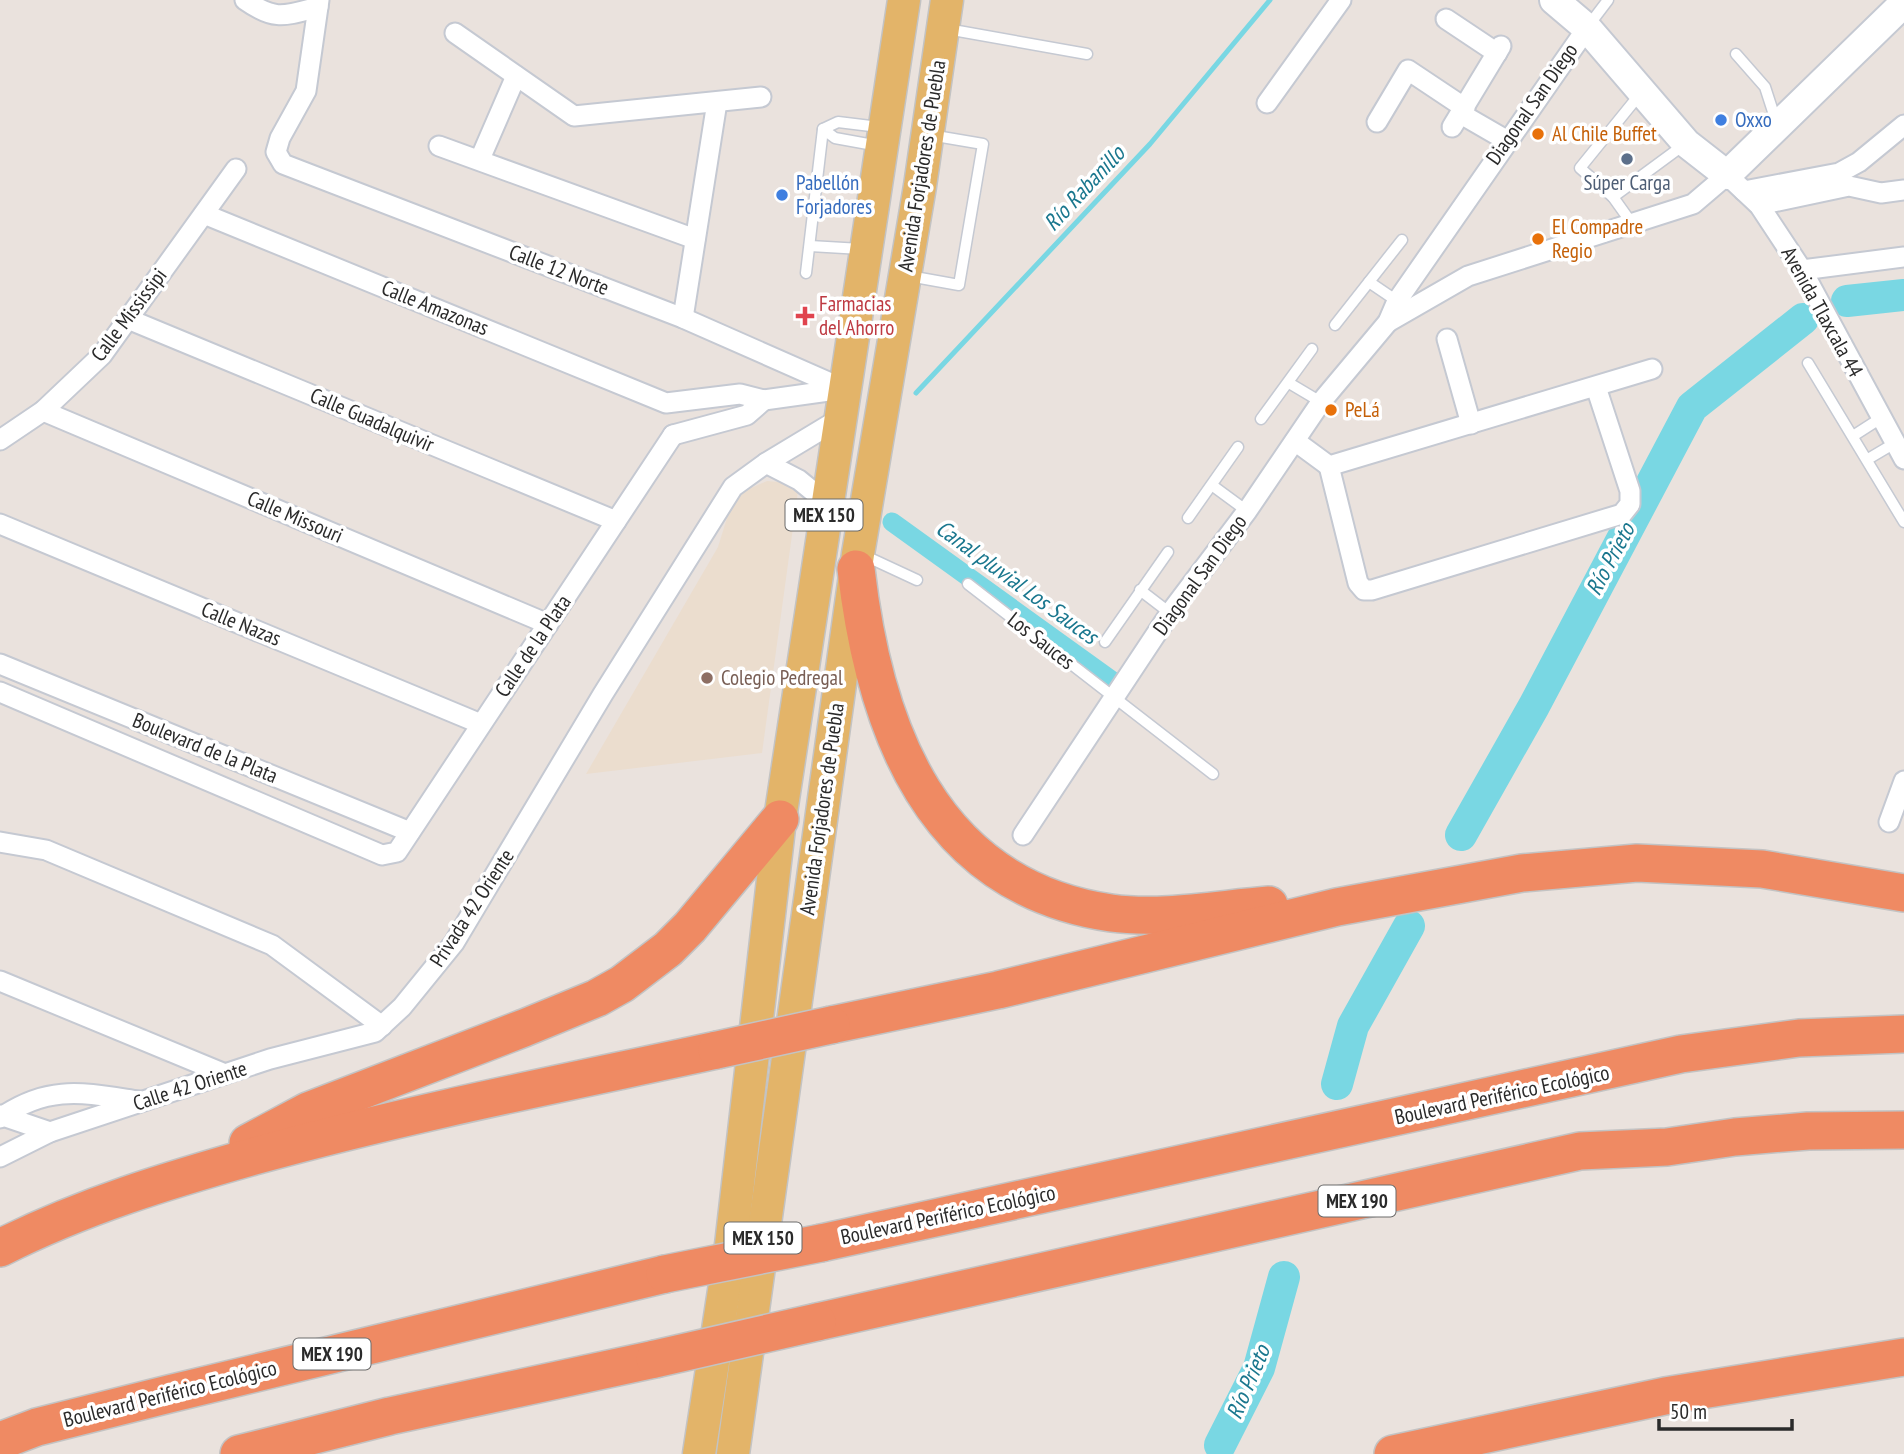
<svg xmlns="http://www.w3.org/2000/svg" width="1904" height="1454" font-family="'PT Sans Narrow',sans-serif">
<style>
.education{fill:#ebddce}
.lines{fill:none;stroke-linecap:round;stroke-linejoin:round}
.stream{stroke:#79d7e3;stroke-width:5}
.canal{stroke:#79d7e3;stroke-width:19}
.river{stroke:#79d7e3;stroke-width:32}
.lane-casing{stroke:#c5c9d2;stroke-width:13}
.street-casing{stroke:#c5c9d2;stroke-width:23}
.secondary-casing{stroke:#c5c9d2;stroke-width:32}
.primary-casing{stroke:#c3c3c3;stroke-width:35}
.highway-casing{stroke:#c3c3c3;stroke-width:40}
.lane{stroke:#fff;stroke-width:10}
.street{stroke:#fff;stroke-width:19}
.secondary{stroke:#fff;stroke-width:28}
.primary{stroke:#e3b469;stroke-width:32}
.highway{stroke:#ef8a63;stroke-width:37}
.highway-bridge-casing{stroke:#c3c3c3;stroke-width:40;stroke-linecap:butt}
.highway-bridge{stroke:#ef8a63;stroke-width:37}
.shop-dot{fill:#3f7fe0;stroke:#fff;stroke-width:2.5}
.food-dot{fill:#e8710a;stroke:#fff;stroke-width:2.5}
.service-dot{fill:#5c6f8a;stroke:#fff;stroke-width:2.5}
.health-dot{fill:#e0444e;stroke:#fff;stroke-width:2.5}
.education-dot{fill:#8d6e63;stroke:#fff;stroke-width:2.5}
.labels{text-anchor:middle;stroke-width:7;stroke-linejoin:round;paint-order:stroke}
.shield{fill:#fff;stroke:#6a6a6a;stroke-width:2}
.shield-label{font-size:19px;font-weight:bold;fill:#2a2a2a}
.street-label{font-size:21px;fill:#2a2a2a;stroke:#fff}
.shop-label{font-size:21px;fill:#366cbe;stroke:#fff;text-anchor:start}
.food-label{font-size:21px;fill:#c56008;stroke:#fff;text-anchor:start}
.service-label{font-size:21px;fill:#4e5e75;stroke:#fff}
.health-label{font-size:21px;fill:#be3a42;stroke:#fff;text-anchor:start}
.education-label{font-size:21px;fill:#785e54;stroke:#fff;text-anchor:start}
.water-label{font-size:23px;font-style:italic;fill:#1a778e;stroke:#fff}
</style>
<rect width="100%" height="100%" fill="#eae2dd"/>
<!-- education -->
<path class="education" d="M767 481 799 484 762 753 586 774 718 547 732 502 740 493Z"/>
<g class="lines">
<!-- stream -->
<path class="stream" d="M916 393 1150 144 1270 0"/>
<!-- canal -->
<path class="canal" d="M892 522 1114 682"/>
<!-- river -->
<g class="river">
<path d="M1847 301 1904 295"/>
<path d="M1461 835 1534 706 1692 407 1803 319"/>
<path d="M1337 1084 1353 1026 1409 926"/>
<path d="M1220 1445 1259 1368 1284 1277"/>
</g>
<defs>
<g id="lane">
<path d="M1589 25 1608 0"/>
<path d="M947 29 1087 54"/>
<path d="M1736 54 1765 87 1776 121"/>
<path d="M1640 94 1580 168 1613 197 1685 144"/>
<path d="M879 146 835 138 823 129 838 122 879 127"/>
<path d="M1613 197 1633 225"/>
<path d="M810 246 861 249"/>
<path d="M806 273 823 129"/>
<path d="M909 276 959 285 983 144 930 135"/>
<path d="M1369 282 1397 301"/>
<path d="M1335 325 1402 240"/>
<path d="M1808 363 1904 522"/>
<path d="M1289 383 1321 402"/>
<path d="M1261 419 1312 349"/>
<path d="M1853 436 1881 418"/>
<path d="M1868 459 1895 443"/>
<path d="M1213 486 1247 511"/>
<path d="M1188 518 1238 447"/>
<path d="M861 554 917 580"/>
<path d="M968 584 1213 774"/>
<path d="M1140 590 1170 613"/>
<path d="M1105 642 1168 552"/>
</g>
<g id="street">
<path d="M245 0C275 21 284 16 318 7"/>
<path d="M319 0 306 91 280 138 276 152 283 164 683 318 844 389"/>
<path d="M1446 19 1497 53"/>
<path d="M455 33 574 116 761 97"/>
<path d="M1267 103 1341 0"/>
<path d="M1461 114 1506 140"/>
<path d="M1377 122 1408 70 1465 108"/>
<path d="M1452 127 1501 46"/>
<path d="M439 146 695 239"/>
<path d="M480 159 516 76"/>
<path d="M1744 191 1839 173 1859 162 1904 125"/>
<path d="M1759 205 1849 186 1881 193 1904 190"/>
<path d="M204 214 666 403 740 394 764 400 843 389"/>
<path d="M1802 270 1904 257"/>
<path d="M683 318 717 102"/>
<path d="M128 319 616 521"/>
<path d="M1388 322 1468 276 1693 204 1727 175 1759 205 1802 270 1904 459"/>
<path d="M1447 339 1471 424"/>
<path d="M43 411 548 624"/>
<path d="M673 435 747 415 764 400"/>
<path d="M0 440 43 411 102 355 236 169"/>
<path d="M1295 441 1329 466 1652 369"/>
<path d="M766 463 799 480 826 502"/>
<path d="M1329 466 1358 583 1364 590H1372L1622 514 1630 504V491L1596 387"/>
<path d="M0 524 481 724"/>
<path d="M0 664 410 832"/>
<path d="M0 692 382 855 397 852 673 435"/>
<path d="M1889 822 1904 781"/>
<path d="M1023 835 1170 613 1247 511 1321 402 1388 322 1397 301 1587 28"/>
<path d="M0 842 46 850 272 945 382 1026"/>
<path d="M0 981 225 1074"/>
<path d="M0 1115 50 1132"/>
<path d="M0 1118C49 1084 84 1093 139 1101"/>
<path d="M0 1157 50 1132 270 1059 375 1032 402 1007 454 943 603 694 733 487 766 463 839 419"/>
</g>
<path id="secondary" d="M1554 0 1587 28 1686 143 1727 175 1904 3"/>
<g id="primary">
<path d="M699 1454 731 1245 780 819 904 0"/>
<path d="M733 1454 858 554 920 186 947 0"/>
</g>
<g id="highway">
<path d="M856 569C874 727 931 887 1111 913 1162 920 1218 909 1269 905"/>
<path d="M831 1025 998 990 1337 907 1522 873 1637 863 1762 869 1904 893"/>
<path d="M248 1143 308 1111 524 1028 597 998 622 984 668 949 690 927 780 819"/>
<path d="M821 1243 1681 1054 1799 1038 1904 1034"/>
<path d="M0 1248C83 1206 169 1180 258 1155 410 1113 564 1083 717 1050"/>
<path d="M817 1322 1580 1151 1667 1147 1735 1137 1808 1131 1904 1130"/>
<path d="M0 1441 37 1427 169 1394 665 1274"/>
<path d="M239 1454 390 1416 655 1359"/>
<path d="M1393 1454 1665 1396 1904 1357"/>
</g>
</defs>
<!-- lane casing -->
<use href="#lane" class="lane-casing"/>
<!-- street casing -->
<use href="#street" class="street-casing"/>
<!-- secondary casing -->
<use href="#secondary" class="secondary-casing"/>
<!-- primary casing -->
<use href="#primary" class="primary-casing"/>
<!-- highway casing -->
<use href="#highway" class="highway-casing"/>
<!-- lane -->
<use href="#lane" class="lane"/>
<!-- street -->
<use href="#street" class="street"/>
<!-- secondary -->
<use href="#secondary" class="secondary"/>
<!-- primary -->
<use href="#primary" class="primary"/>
<!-- highway -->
<use href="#highway" class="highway"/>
<defs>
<g id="highway-bridge">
<path d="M717 1050 831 1025"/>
<path d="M665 1274 821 1243"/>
<path d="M655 1359 817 1322"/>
</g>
</defs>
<!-- highway-bridge casing -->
<use href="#highway-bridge" class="highway-bridge-casing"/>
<!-- highway-bridge -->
<use href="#highway-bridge" class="highway-bridge"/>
</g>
<!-- markers -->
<g class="shop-dot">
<circle cx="1721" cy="120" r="7"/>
<circle cx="782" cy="195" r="7"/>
</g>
<g class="food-dot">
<circle cx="1538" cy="134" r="7"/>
<circle cx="1538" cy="239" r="7"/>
<circle cx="1331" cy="410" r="7"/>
</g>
<circle class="service-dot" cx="1627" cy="159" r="7"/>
<path class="health-dot" d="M801.5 305.5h7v7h7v7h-7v7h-7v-7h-7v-7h7z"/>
<circle class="education-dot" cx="707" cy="678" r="7"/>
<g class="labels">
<!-- shield labels -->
<g class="shield">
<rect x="785.5" y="499.5" width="77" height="31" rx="5"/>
<rect x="1318.5" y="1185.5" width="77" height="31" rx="5"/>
<rect x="724.5" y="1222.5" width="77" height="31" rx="5"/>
<rect x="293.5" y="1338.5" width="77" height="31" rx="5"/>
</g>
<g class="shield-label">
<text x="824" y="522">MEX 150</text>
<text x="1357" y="1208">MEX 190</text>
<text x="763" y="1245">MEX 150</text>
<text x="332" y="1361">MEX 190</text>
</g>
<!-- street labels -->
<g class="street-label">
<text transform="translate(1532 104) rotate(-55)" y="7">Diagonal San Diego</text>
<text transform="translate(922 166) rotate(-81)" y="7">Avenida Forjadores de Puebla</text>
<text transform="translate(559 270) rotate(21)" y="7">Calle 12 Norte</text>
<text transform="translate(435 308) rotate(22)" y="7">Calle Amazonas</text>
<text transform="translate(1822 312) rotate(61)" y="7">Avenida Tlaxcala 44</text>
<text transform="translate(129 315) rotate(-53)" y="7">Calle Mississipi</text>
<text transform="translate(372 420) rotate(23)" y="7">Calle Guadalquivir</text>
<text transform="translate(295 517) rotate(23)" y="7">Calle Missouri</text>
<text transform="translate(1200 575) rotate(-54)" y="7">Diagonal San Diego</text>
<text transform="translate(241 624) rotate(22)" y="7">Calle Nazas</text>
<text transform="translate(1041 641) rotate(38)" y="7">Los Sauces</text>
<text transform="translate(533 646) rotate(-56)" y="7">Calle de la Plata</text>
<text transform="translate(205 748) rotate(22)" y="7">Boulevard de la Plata</text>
<text transform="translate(822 809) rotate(-82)" y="7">Avenida Forjadores de Puebla</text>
<text transform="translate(472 908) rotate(-57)" y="7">Privada 42 Oriente</text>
<text transform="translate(190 1086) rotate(-18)" y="7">Calle 42 Oriente</text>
<text transform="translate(1502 1095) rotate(-12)" y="7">Boulevard Periférico Ecológico</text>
<text transform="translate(948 1215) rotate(-12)" y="7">Boulevard Periférico Ecológico</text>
<text transform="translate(170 1394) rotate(-14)" y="7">Boulevard Periférico Ecológico</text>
</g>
<!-- shop labels -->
<g class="shop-label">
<text x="1735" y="127">Oxxo</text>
<text x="796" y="190">Pabellón<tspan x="796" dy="24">Forjadores</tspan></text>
</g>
<!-- food labels -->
<g class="food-label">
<text x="1552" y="141">Al Chile Buffet</text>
<text x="1552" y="234">El Compadre<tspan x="1552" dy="24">Regio</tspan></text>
<text x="1345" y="417">PeLá</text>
</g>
<!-- service labels -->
<g class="service-label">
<text x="1627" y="190">Súper Carga</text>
</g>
<!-- health labels -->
<g class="health-label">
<text x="819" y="311">Farmacias<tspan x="819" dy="24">del Ahorro</tspan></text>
</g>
<!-- education labels -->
<g class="education-label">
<text x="721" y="685">Colegio Pedregal</text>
</g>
<!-- water labels -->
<g class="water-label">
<text transform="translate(1084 188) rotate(-47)" y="8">Río Rabanillo</text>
<text transform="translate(1610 559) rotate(-62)" y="8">Río Prieto</text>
<text transform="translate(1017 582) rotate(36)" y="8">Canal pluvial Los Sauces</text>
<text transform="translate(1248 1382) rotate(-67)" y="8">Río Prieto</text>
</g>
</g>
<!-- scale -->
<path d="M1659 1419v10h133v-10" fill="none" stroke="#2a2a2a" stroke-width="3.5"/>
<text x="1670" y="1419" font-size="21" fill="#2a2a2a" stroke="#ffffff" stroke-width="5" paint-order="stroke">50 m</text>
</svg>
